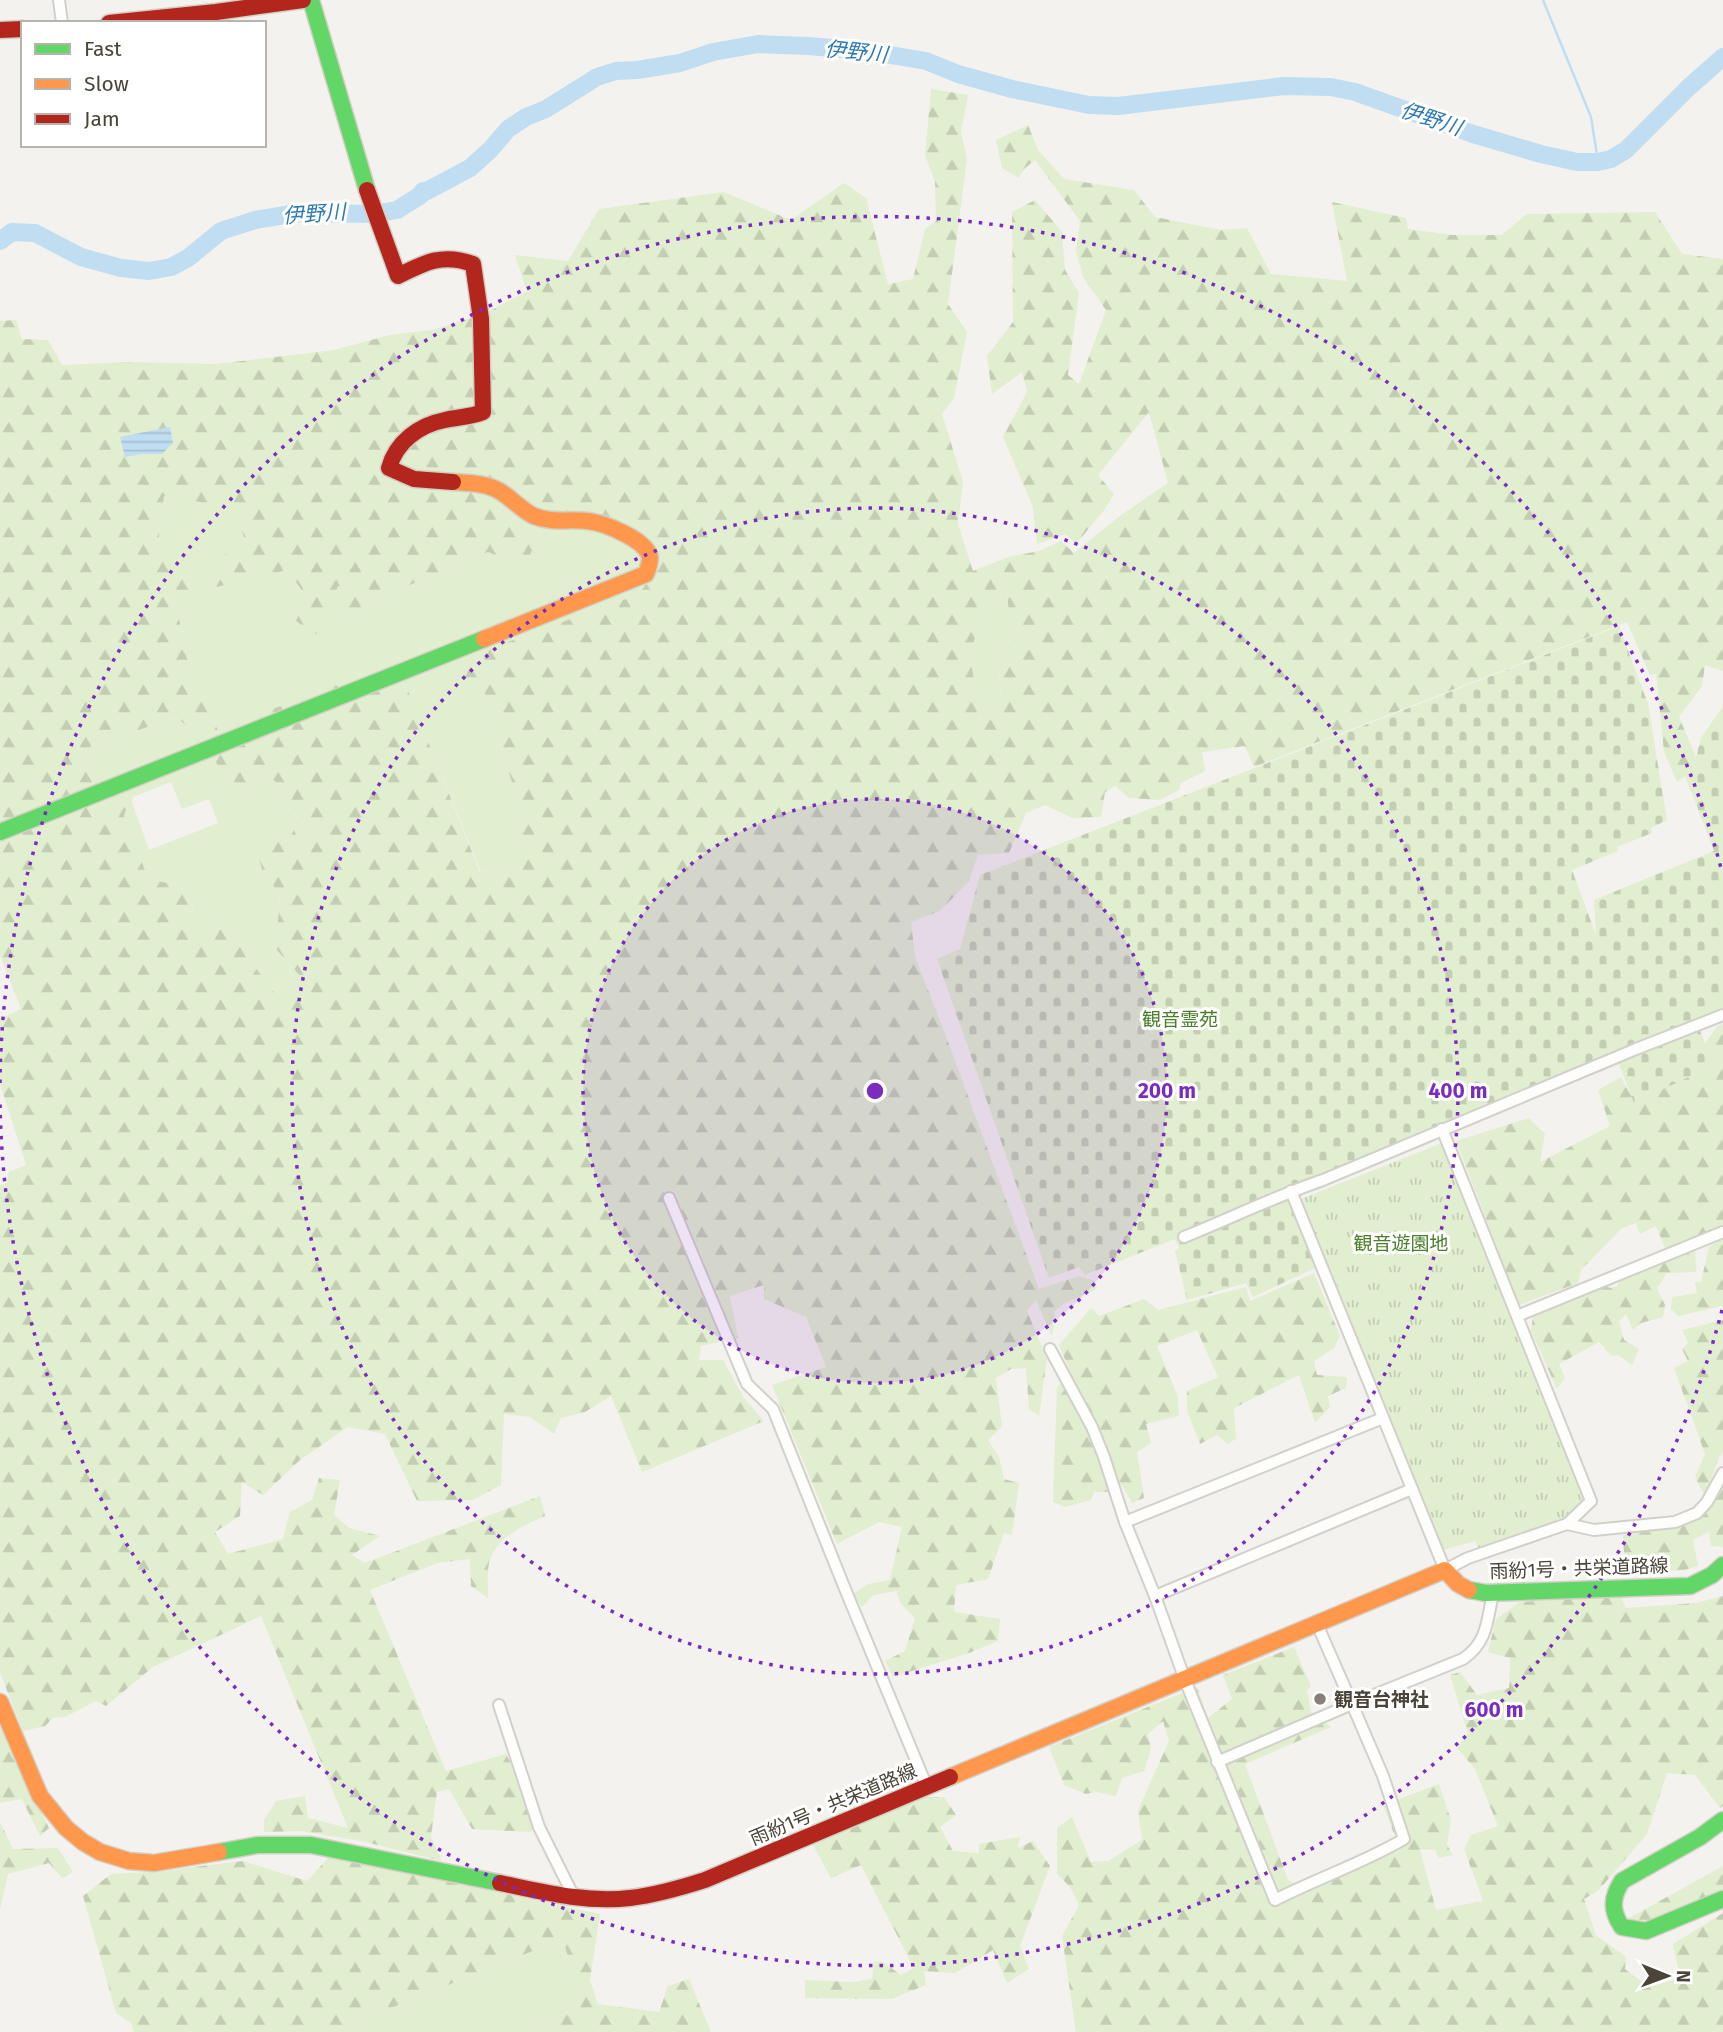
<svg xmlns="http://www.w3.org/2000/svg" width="1723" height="2032" font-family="'Fira Sans','Noto Sans JP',sans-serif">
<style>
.green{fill:#e1eecf;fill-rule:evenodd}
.forest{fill:url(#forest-firs);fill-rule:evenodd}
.cemetery{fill:url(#cemetery-stones)}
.park{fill:url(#park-tufts)}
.water{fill:url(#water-rules)}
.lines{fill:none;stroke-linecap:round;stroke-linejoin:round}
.stream{stroke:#c0ddf1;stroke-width:2.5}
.river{stroke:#c0ddf1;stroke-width:18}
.street-casing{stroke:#d2d0cb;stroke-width:14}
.fast-casing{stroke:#d3cfc5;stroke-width:19}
.slow-casing{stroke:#d3cfc5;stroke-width:19}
.jam-casing{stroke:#d3cfc5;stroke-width:19}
.street{stroke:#fdfdfc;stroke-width:10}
.fast{stroke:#63d668;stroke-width:16}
.slow{stroke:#ff974d;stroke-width:16}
.jam{stroke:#b3261e;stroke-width:16}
.ring{fill:none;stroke:#7b2cbf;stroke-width:3.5;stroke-dasharray:3.5 7}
.poi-dot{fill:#868178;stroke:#fff;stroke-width:2.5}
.labels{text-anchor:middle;stroke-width:6;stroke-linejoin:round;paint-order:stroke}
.park-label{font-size:19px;fill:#4a7f2a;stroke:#fff}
.street-label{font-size:19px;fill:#4b4439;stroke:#fff}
.poi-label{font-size:19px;font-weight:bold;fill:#4b4439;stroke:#fff;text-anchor:start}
.water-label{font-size:21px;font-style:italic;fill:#2e7ab2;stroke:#fff}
.centre{fill:#7b2cbf;stroke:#fff;stroke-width:3.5}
.ring-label{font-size:21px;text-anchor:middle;font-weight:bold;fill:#7b2cbf;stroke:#fff;stroke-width:6;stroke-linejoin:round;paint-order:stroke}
</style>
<defs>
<pattern id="forest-firs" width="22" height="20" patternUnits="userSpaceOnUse" patternTransform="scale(1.75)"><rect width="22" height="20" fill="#e1eecf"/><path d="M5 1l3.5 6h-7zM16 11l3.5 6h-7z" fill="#c3cdb2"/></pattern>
<pattern id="cemetery-stones" width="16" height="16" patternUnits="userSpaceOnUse" patternTransform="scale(1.75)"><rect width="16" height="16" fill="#e1eecf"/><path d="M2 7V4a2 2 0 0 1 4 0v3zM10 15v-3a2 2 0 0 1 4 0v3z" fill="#c3cdb2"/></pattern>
<pattern id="park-tufts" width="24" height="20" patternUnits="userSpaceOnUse" patternTransform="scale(1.75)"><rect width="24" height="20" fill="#e1eecf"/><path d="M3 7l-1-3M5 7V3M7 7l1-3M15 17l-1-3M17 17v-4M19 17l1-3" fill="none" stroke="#c3cdb2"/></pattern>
<pattern id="water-rules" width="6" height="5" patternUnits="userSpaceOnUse" patternTransform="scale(1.75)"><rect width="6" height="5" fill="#c0ddf1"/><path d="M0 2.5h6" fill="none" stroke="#a6bfcf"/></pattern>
</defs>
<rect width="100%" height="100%" fill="#f4f2ee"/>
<!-- green -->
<g class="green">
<path d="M164 496 236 507 246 547 216 586 287 570 306 596 338 586H357L347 624 391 593 488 552 510 561 535 545 510 517 524 497 546 516 613 517 640 526 658 554V567L639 594 448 665 481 681 519 805 521 870 481 872 403 679 352 698 346 683 221 737 189 669 177 608 156 559Z"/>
<path d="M1007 590 1010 631 1022 655 1012 665 998 649 1001 701 980 721 970 653 987 602Z"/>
<path d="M176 717 208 743 243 800 264 773 291 793 287 807 305 825V838L298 841 291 822 263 873 280 894 276 949 302 978 279 1000 246 955 226 923 193 925 192 890 148 878 124 816 131 795 155 784 108 801 105 814 93 817 90 807 94 783 90 747ZM171 782 182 809 209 799 218 823 149 850 132 802 133 797Z"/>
<path d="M563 1939 581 2005 523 2032H331Z"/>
</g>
<!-- forest -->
<g class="forest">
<path d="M931 89 968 95 961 132 967 159 948 304 967 332 954 398 942 414 963 482 958 524 973 571 1008 557 1039 551 1061 541 1074 553 1121 515 1168 483 1149 412 1098 475 1114 494 1105 509 1076 544 1065 534 1037 544 1033 507 1003 437 1027 392 1022 372 992 394 987 356 1013 322 1012 212 1035 200 1062 232 1065 270 1079 293 1068 375 1079 384 1106 310 1083 277 1076 251 1080 221 1035 160 1024 169 1019 178 1002 168 996 140 1028 125 1038 150 1064 179 1134 190 1155 217 1221 230 1247 228 1271 274 1347 281 1332 202 1406 218 1408 229 1452 235H1502L1527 214 1655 212 1682 254 1723 259V671L1705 665 1702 686 1679 717 1696 757 1685 776 1677 782 1664 752 1656 674 1650 675 1627 622 1254 767 1245 746 1202 752 1205 771 1181 783 1179 790 1160 800 1129 798 1115 786 1105 792 1101 817 1072 818 1045 805 1026 813 1009 853 978 855 969 881 940 911 911 922 915 956 947 1039 1039 1289 1079 1276 1095 1281 1097 1289 1065 1303 1055 1311 1052 1337 1036 1300 1027 1311 1047 1359 1039 1416 1029 1409 1026 1368 1011 1369 996 1378 1002 1427 988 1440 999 1457 1004 1479 1019 1483 1012 1535 1004 1533 988 1579 956 1585 954 1612 1000 1619 998 1641 969 1653 893 1677 885 1661 905 1651 915 1618 901 1604 896 1591 873 1595 862 1607 853 1594 868 1584 890 1580 902 1527 879 1522 837 1544 772 1385 826 1367 806 1317 764 1299V1285L730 1296 738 1338 701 1346 699 1360H723L744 1398 764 1421 642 1472 611 1396 585 1412 561 1418 554 1434 530 1417 504 1414 501 1485 473 1500 417 1501 385 1434 348 1427 300 1460 263 1495 242 1482 240 1516 215 1532 228 1554 283 1539 290 1512 312 1500 319 1478 340 1480 334 1515 349 1528 380 1536 352 1555 365 1563 540 1496 545 1516C524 1525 495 1538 489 1563 487 1574 488 1587 488 1598L471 1586 470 1559 437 1563 370 1590 446 1771 506 1754 540 1818 531 1832 472 1829 449 1789 437 1792 431 1837 442 1861 361 1841 301 1831 264 1832V1820L276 1801 305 1796 308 1818 348 1828 261 1616 153 1667 106 1706 96 1701 65 1717 53 1718 45 1726 23 1731 0 1673V1185L7 1183 9 1172 26 1165 0 1084V1019L21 1009 0 955V321L16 320 22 339 48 340 62 365 129 362 216 364 334 350 390 335 432 330 484 314 527 291 515 255 568 261 599 209 724 192 791 220 844 183 866 198 888 284 913 279 925 229 936 221 935 181 925 156ZM170 427 173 443 162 454H143L126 457ZM164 496 236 508 246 546 209 561 216 587 287 570 306 596 296 621 316 635 338 586 357 587 337 614 347 624 391 593 488 552 510 561 525 564 535 545 510 517 523 498 546 516 613 517 640 526 658 554V567L639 594 448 664 454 687 481 681 519 805 520 870 480 872 403 678 352 698 346 682 248 718 221 737 189 668 177 608 187 604 192 591 207 592 209 579 156 559ZM1007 590 1010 631 1022 655 1012 665 1005 646 998 649 1001 701 980 721 970 653 987 602ZM176 717 208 743 227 788 242 801 264 773 291 793 287 807 305 825V838L298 840 291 822 254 840 263 873 280 894 276 949 302 978 279 999 246 955 226 923 193 924 192 890 148 878 124 816 131 795 156 784 153 780 107 801 105 814 93 817 90 807 108 792 105 784 94 782 90 747Z"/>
<path d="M1723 1024V1228L1666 1250 1656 1226 1640 1234 1636 1223 1622 1228 1581 1270 1578 1283 1519 1305 1456 1141 1529 1118 1545 1134 1540 1162 1610 1126 1598 1090 1621 1077 1635 1103 1705 1044 1717 1026Z"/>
<path d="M1723 1238V1309L1722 1306 1678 1316 1671 1309 1672 1297 1697 1293 1695 1282H1701L1709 1247Z"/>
<path d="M1695 1248 1696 1272 1667 1273 1657 1288 1665 1305 1663 1317 1641 1323 1633 1330 1626 1314 1619 1321 1624 1340 1639 1349 1632 1365 1618 1355 1612 1356 1599 1342 1559 1364 1565 1378 1557 1389 1531 1331 1533 1316 1604 1285 1610 1288 1617 1286 1619 1282Z"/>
<path d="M1314 1273 1340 1336 1334 1348 1314 1361 1317 1375 1347 1377 1346 1388 1328 1396 1330 1407 1315 1423 1299 1375 1234 1408 1236 1439 1227 1444 1217 1435 1200 1444 1187 1411V1391L1218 1377 1197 1330 1157 1346 1178 1397 1179 1416 1146 1424 1151 1443 1137 1452 1144 1498 1132 1503 1121 1484 1109 1492H1094L1091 1500 1065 1507 1053 1502 1057 1387 1062 1382 1083 1402 1059 1345 1091 1308 1099 1316 1144 1299 1158 1310 1246 1287 1250 1301Z"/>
<path d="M1723 1320V1452L1719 1457 1705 1497 1695 1477 1705 1454 1674 1368 1688 1361 1682 1349 1688 1343 1682 1330Z"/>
<path d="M1723 1488V1547L1711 1546 1709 1532 1693 1540 1698 1566 1684 1570 1628 1573 1624 1554 1623 1535C1660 1529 1704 1526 1723 1488Z"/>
<path d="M1620 1596 1626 1608 1696 1603 1723 1596V1806L1720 1808 1695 1775 1667 1773 1647 1834 1598 1891 1584 1899 1596 1935 1626 1957 1625 1969 1649 1987 1680 1978 1673 1944 1723 1913V2032H1076L1062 1936 1079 1905 1070 1887 1057 1874V1828L1072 1817 1091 1862 1108 1861 1142 1840 1138 1810 1169 1741 1163 1721 1148 1734 1151 1749 1144 1771 1122 1778 1116 1796 1096 1792 1086 1794 1064 1785 1049 1747 1197 1687 1208 1718 1232 1699 1223 1675 1294 1647 1311 1686 1307 1690 1311 1712 1331 1727 1245 1764 1288 1880 1307 1891 1400 1850 1383 1805 1439 1784 1451 1820 1447 1845 1453 1855 1439 1858 1435 1850 1420 1849 1436 1910 1483 1901 1464 1849 1471 1835 1498 1826 1475 1769 1457 1748 1468 1734 1450 1675 1460 1672 1477 1695 1509 1688 1510 1658 1488 1652 1496 1619 1520 1602Z"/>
<path d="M0 1727 49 1828 40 1836 22 1799 0 1803Z"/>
<path d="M922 1797H944L956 1815 940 1827 953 1851 979 1853V1844L1020 1837 1018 1848 1033 1841 1050 1866 1020 1946 1029 1969 1007 1983 993 1950 955 1973 924 1971 926 1985 891 1999 805 1998V1980L854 1982 872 1979 874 1961 883 1962 901 1975 914 1968 861 1865 831 1878 813 1845Z"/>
<path d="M0 1822 13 1849 58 1848 73 1872 62 1878 49 1863 8 1874 0 1910Z"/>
<path d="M329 1857 600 1914 590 1980 598 2004 659 2012 668 1986 689 1979 711 2032H523L581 2005 563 1939 331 2032H134L131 2023 116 2013 83 1896 111 1874 152 1872 243 1861 307 1881Z"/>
<path d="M1723 1866V1892L1640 1936 1629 1918Z"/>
</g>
<!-- cemetery -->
<path class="cemetery" d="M1619 626 1648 704 1667 820 1651 828 1652 833 1617 847 1618 851 1572 870 1596 935 1594 900 1714 851 1685 776 1696 757 1701 738 1723 706V1021L1700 1031 1714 1065 1634 1103 1619 1064 1288 1198 1315 1268 1253 1297 1246 1283 1187 1300 1175 1251 1179 1248 1175 1239 1085 1275 1079 1267 1049 1278 937 959 960 949 980 875Z"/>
<!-- park -->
<path class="park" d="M1442 1143 1586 1500 1563 1521 1480 1550 1475 1541 1443 1550 1301 1199Z"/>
<!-- water -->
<path class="water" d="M170 427 173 443 162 454H143L125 457 120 437Z"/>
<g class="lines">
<!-- stream -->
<path class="stream" d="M1543 0 1591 117 1598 162"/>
<!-- river -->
<path class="river" d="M0 241 12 232 35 233 81 257 121 268 149 271 171 267 188 258 221 231 255 220 297 213 374 214 397 210 421 195 423 191 425 192 470 168 490 150 508 129 526 117 546 109 597 77 616 71 637 70 680 63 713 52 758 44 809 46 867 51 926 61 958 74 1012 89 1089 105 1118 106 1284 86 1331 87 1355 92 1473 134 1541 154 1577 162H1598L1611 159 1626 150 1689 87 1723 57"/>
<defs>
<g id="street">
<path d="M59 0 62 23"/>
<path d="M1291 1191 1445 1570 1468 1558 1567 1524 1591 1501 1442 1129"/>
<path d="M669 1198 747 1384 773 1409 843 1584 927 1787"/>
<path d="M1184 1237C1231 1218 1276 1196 1323 1180L1636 1049 1723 1015"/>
<path d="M1517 1316 1723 1232"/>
<path d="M1050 1349 1092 1427 1104 1457 1125 1522 1155 1596 1185 1680 1275 1900C1318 1878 1363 1863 1404 1839L1383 1776 1352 1704 1217 1762"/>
<path d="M1125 1522 1383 1418"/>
<path d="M1567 1524 1594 1530 1675 1522 1697 1513 1707 1502 1723 1473"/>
<path d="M1155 1596 1412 1489"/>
<path d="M1317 1624 1352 1704 1463 1659C1488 1642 1487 1620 1493 1593"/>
<path d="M499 1705 539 1827 574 1897"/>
</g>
<g id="fast">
<path d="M311 0 367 190"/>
<path d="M0 832 484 639"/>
<path d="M1469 1590 1486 1593 1690 1586 1712 1575 1723 1565"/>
<path d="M1723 1820 1700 1837 1622 1881C1611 1898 1611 1911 1622 1927L1646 1931 1723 1899"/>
<path d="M219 1852 258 1845H311L500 1883"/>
</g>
<g id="slow">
<path d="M453 482C470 483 489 483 504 494 514 501 523 511 534 516 551 523 570 519 588 521 604 523 648 540 650 558 650 564 648 569 646 574L484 639"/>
<path d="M0 1702 40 1796 66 1828 83 1842 100 1852 129 1861 154 1863 219 1852"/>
<path d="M950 1777 1445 1570 1458 1584 1469 1590"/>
</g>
<g id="jam">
<path d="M109 23 216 12 303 0"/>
<path d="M0 30 23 29"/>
<path d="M367 190 398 276C425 262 443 253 473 264L481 319 483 412C471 417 458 417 445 420 419 425 396 442 389 468L414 479 453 482"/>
<path d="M500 1883C543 1892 586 1903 630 1898 656 1895 680 1888 705 1880L950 1777"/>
</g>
</defs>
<!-- street casing -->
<use href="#street" class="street-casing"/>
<!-- fast casing -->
<use href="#fast" class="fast-casing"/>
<!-- slow casing -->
<use href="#slow" class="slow-casing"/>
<!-- jam casing -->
<use href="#jam" class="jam-casing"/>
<!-- street -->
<use href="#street" class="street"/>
<!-- fast -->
<use href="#fast" class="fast"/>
<!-- slow -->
<use href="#slow" class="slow"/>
<!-- jam -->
<use href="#jam" class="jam"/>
</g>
<!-- distance rings -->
<circle cx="875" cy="1091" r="292" fill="#7b2cbf" fill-opacity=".12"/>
<g class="ring">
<circle cx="875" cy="1091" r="292"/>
<circle cx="875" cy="1091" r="583"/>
<path d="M1722 1310A875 875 0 0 1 0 1099M0 1083A875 875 0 0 1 1722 872"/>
</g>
<!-- markers -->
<circle class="poi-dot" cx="1320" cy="1699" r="7"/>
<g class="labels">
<!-- park labels -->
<g class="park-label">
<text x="1180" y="1026">観音霊苑</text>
<text x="1401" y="1250">観音遊園地</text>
</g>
<!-- street labels -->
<g class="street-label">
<text transform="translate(1579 1568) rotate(-2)" y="7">雨紛1号・共栄道路線</text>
<text transform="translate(833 1804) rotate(-23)" y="7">雨紛1号・共栄道路線</text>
</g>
<!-- poi labels -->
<g class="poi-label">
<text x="1334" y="1706">観音台神社</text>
</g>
<!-- water labels -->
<g class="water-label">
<text transform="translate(856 52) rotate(6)" y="7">伊野川</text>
<text transform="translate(1431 119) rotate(18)" y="7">伊野川</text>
<text transform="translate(314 214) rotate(-4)" y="7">伊野川</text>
</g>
</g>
<circle cx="875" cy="1091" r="10" class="centre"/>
<g class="ring-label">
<text x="1167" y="1098">200 m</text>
<text x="1458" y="1098">400 m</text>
<text x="1494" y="1717">600 m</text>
</g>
<!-- legend -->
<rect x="21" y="21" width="245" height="126" fill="#ffffff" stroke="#b7b4b0" stroke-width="2"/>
<rect x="35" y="44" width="35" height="10" fill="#63d668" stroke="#b7b4b0" stroke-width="2"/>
<text x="84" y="56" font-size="21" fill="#4b4439">Fast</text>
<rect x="35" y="79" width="35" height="10" fill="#ff974d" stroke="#b7b4b0" stroke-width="2"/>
<text x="84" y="91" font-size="21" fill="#4b4439">Slow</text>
<rect x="35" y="114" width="35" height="10" fill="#b3261e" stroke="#b7b4b0" stroke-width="2"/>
<text x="84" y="126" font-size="21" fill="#4b4439">Jam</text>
<!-- north arrow -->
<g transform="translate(1667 1976) rotate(91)" stroke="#ffffff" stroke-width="5" paint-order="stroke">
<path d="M0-5L12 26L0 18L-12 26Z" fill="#4b4439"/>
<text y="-10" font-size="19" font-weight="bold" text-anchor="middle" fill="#4b4439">N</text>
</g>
</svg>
